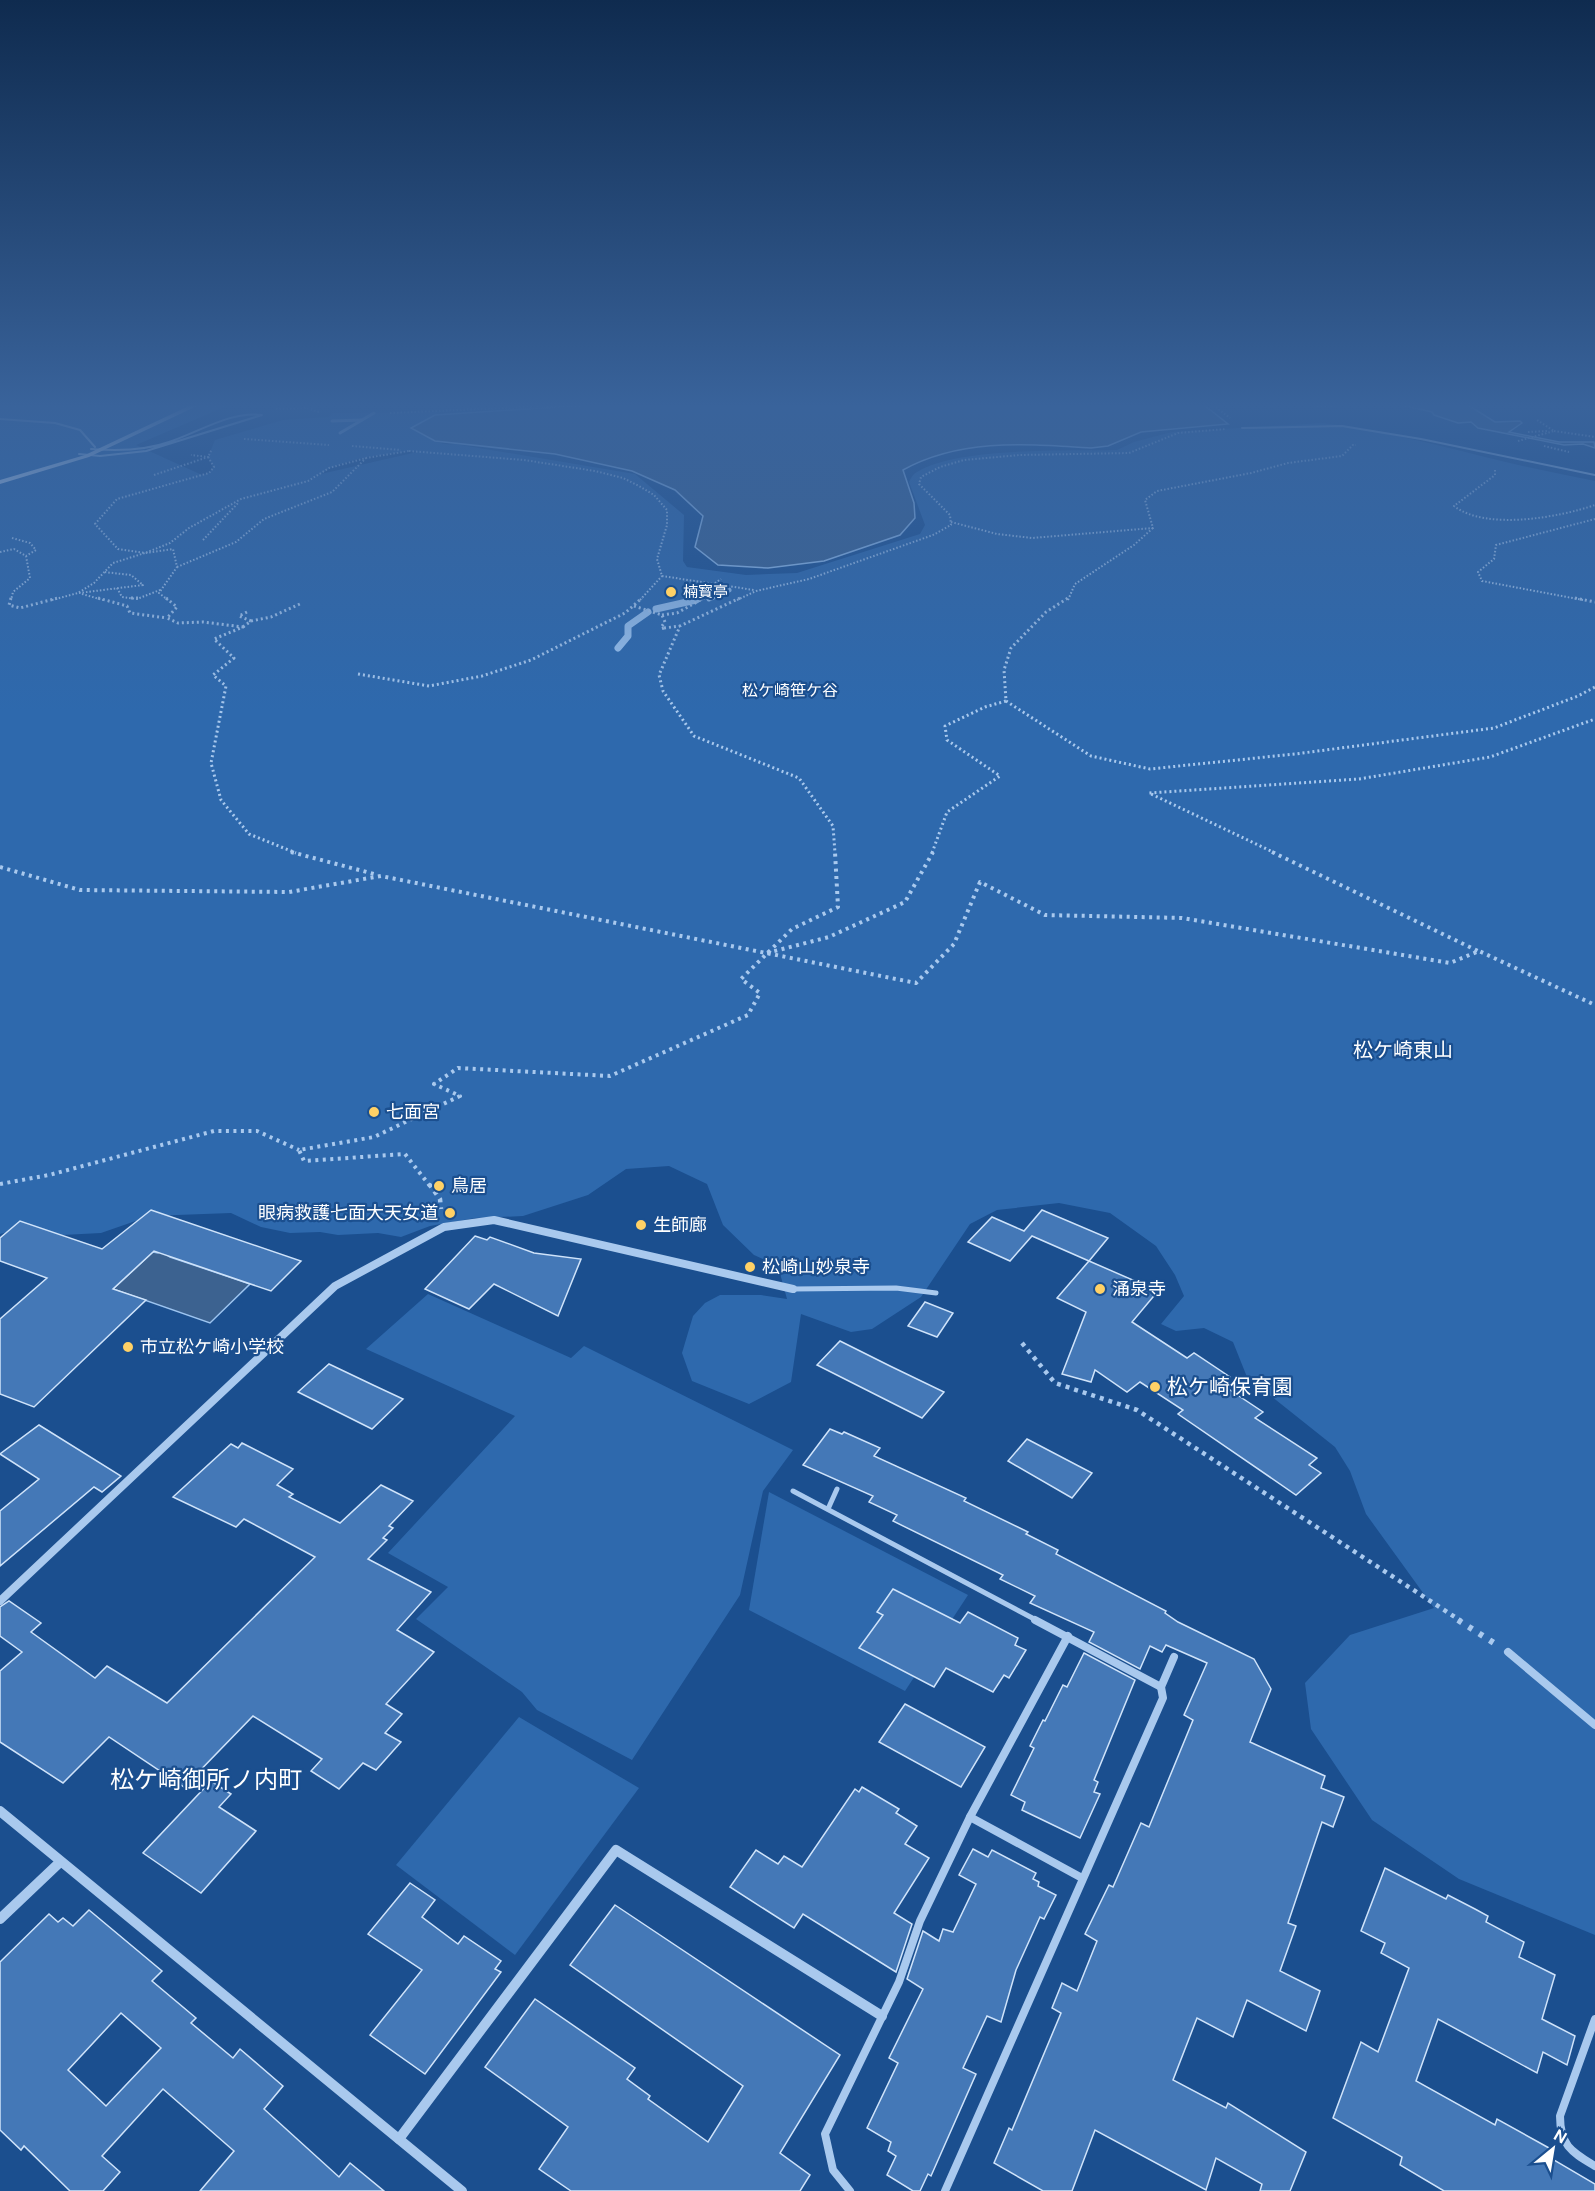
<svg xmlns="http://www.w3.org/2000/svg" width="1595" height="2191" font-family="'DM Sans','Noto Sans JP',sans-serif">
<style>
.green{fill:#2e69ad;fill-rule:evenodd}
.water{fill:#3c6290;stroke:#9cc4f0;stroke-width:1.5}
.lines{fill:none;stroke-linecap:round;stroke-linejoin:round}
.stream-far1{stroke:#9cc4f0;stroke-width:5}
.stream{stroke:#9cc4f0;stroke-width:7}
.building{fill:#4478b7;stroke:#cfe3fa;stroke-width:1.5;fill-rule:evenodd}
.path-far4{stroke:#a9c9ee;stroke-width:2;stroke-dasharray:1.5 2;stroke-linecap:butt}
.path-far3{stroke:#a9c9ee;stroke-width:3;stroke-dasharray:2 3;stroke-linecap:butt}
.path-far2{stroke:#a9c9ee;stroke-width:4;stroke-dasharray:3 4.5;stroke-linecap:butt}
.path-far1{stroke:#a9c9ee;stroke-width:4.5;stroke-dasharray:4 5;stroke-linecap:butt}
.path{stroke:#a9c9ee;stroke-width:6;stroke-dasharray:4.5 8;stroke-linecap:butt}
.lane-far2{stroke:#a9c9ee;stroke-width:2}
.lane-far1{stroke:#a9c9ee;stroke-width:5}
.lane{stroke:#a9c9ee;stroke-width:8}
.street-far2{stroke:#a9c9ee;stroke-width:3}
.street-far1{stroke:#a9c9ee;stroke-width:8}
.street{stroke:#a9c9ee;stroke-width:10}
.secondary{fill:#d6e6fa;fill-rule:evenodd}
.poi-dot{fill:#ffd166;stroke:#1b4f8f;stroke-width:2}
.labels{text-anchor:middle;stroke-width:4.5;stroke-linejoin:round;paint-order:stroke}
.far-poi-label{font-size:15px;fill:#fff;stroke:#1b4f8f;text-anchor:start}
.far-neighbourhood-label{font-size:16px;fill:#fff;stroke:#1b4f8f}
.poi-label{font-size:18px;fill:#fff;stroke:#1b4f8f;text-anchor:start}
.neighbourhood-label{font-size:20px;fill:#fff;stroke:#1b4f8f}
.near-poi-label{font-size:21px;fill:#fff;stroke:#1b4f8f;text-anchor:start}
.near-neighbourhood-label{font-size:24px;fill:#fff;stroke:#1b4f8f}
</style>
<rect width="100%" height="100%" fill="#1b4f8f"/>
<!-- green -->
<g class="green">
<path d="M0 405H229L136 445 202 475 209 473 213 467 208 457 215 440 283 420 329 417 332 413 441 412 411 428C424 435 439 447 455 444L635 474 684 515 683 561 687 567 746 575 797 573 920 534 925 525 909 482C911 478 913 474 917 472 957 447 1068 451 1117 450L1134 442 1172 432 1322 423C1376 429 1429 443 1481 456 1519 466 1557 473 1595 481V1935L1459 1879 1372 1820 1311 1729 1305 1683 1350 1635 1434 1608 1366 1514 1350 1471 1335 1447 1247 1377 1233 1342 1204 1328 1176 1331 1161 1324 1184 1296 1175 1275 1156 1246 1110 1213 1059 1203 997 1210 970 1224 921 1297 872 1329 851 1332 801 1314 791 1382 749 1404 692 1381 682 1353 693 1316 705 1303 720 1295H761L787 1299 778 1266 754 1255 723 1225 707 1184 669 1166 626 1169 588 1195 523 1216 475 1218 430 1226 401 1237 378 1233 338 1235 320 1232 290 1233 261 1227 231 1213 150 1216 101 1233 43 1236 23 1228 0 1234ZM409 451 417 452 321 474C342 458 383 455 409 451Z"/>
<path d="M428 1294 571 1358 584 1346 793 1450 763 1491 740 1595 632 1760 537 1710 522 1692 416 1619 448 1587 388 1553 515 1416 366 1349Z"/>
<path d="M769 1492 968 1595 905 1691 749 1610Z"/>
<path d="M519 1717 639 1788 515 1955 396 1865Z"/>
</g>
<!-- water -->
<g class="water">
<path d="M588 405H1204L1228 424 1141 432 1108 446 1091 448C1027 444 961 438 903 470L914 503 915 518 900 535 824 561 768 568 718 565 695 547 703 516 675 490 632 471 555 454 435 441 411 428 435 415Z"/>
<path d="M1401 405H1468L1495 422 1520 421 1522 423 1509 432 1559 442H1594L1595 448 1583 444 1564 445 1478 428 1471 422 1458 423 1434 415 1432 412Z"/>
<path d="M160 1250 170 1257 250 1284 210 1323 113 1289 153 1252 158 1253Z"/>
</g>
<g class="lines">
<!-- stream-far1 -->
<path class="stream-far1" d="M709 599 729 590"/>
<!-- stream -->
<g class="stream">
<path d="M656 609 696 600"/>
<path d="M618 648 628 636V626L648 612"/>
</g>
</g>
<!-- building -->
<g class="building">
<path d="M151 1210 301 1261 271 1291 154 1251 113 1289 146 1300 34 1407 0 1394V1319L47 1278 0 1261V1238L20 1221 102 1249Z"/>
<path d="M1042 1210 1108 1238 1089 1261 1032 1236 1010 1261 968 1242 992 1217 1024 1231Z"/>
<path d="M475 1236 487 1240 490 1237 534 1253 581 1259 558 1316 494 1284 469 1309 425 1289Z"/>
<path d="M1089 1261 1158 1291 1132 1322 1187 1358 1194 1353 1230 1377 1221 1384 1263 1412 1255 1418 1317 1458 1309 1465 1321 1473 1296 1495 1178 1414 1183 1410 1140 1382 1127 1392 1095 1370 1091 1382 1062 1374 1086 1312 1057 1298Z"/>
<path d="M925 1302 953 1313 937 1337 908 1326Z"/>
<path d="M840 1341 890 1366 944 1392 922 1418 817 1365Z"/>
<path d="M329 1364 373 1385 403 1399 372 1429 298 1392Z"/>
<path d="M39 1425 121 1476 102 1492 94 1487 0 1566V1511L39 1479 0 1454Z"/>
<path d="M830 1429 842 1434 844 1432 880 1448 874 1456 966 1498 964 1501 1028 1532 1026 1534 1058 1550 1056 1554 1166 1611 1165 1613 1178 1622 1254 1659 1271 1689 1250 1742 1325 1776 1321 1788 1344 1797 1333 1827 1322 1822 1288 1923 1296 1926 1280 1971 1320 1991 1306 2031 1247 2000 1233 2037 1197 2018 1173 2080 1226 2108 1228 2103 1306 2152 1290 2191H1260L1262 2184 1216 2158 1206 2190 1095 2130 1072 2191H1043L994 2163 1009 2128 1012 2130 1061 2013 1052 2008 1062 1983 1077 1991 1097 1941 1085 1934 1109 1885 1113 1887 1141 1823 1149 1827 1193 1720 1184 1715 1207 1663 1166 1645 1162 1652 1150 1646 1140 1669 1089 1642 1094 1632 1030 1603 1035 1596 1000 1579 1003 1575 893 1521 897 1515 869 1502 873 1496 803 1465Z"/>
<path d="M1027 1439 1092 1473 1072 1498 1008 1461Z"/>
<path d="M242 1443 293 1469 277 1485 293 1494 289 1497 340 1523 381 1485 413 1501 389 1526 393 1528 383 1538 387 1540 368 1559 431 1592 397 1630 434 1652 386 1704 402 1714 385 1733 401 1742 376 1770 363 1763 339 1789 311 1771 322 1759 253 1716 184 1787 109 1737 63 1783 0 1742V1671L22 1652 0 1636V1607L9 1601 41 1623 31 1632 95 1678 107 1666 167 1703 315 1557 244 1519 236 1527 173 1497 231 1444 238 1448Z"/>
<path d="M893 1589 960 1623 968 1612 1018 1638 1015 1645 1026 1650 1009 1678 1004 1675 993 1692 946 1668 934 1687 859 1648 883 1615 877 1612Z"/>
<path d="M1084 1653 1135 1680 1094 1780 1098 1782 1094 1792 1100 1794 1080 1838 1022 1810 1025 1802 1011 1795 1034 1748 1030 1746 1043 1720 1045 1721 1063 1685 1067 1687Z"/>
<path d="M905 1704 985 1747 961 1787 879 1742Z"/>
<path d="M211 1781 231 1794 219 1807 256 1831 201 1893 143 1853Z"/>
<path d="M862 1787 899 1809 896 1813 917 1826 905 1844 929 1858 894 1913 912 1924 896 1972 803 1914 794 1928 730 1887 756 1850 778 1864 784 1856 802 1867 855 1789 859 1792Z"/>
<path d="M973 1849 988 1857 992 1850 1036 1873 1033 1879 1039 1882 1038 1886 1056 1895 1044 1919 1040 1917 1016 1970 1001 2022 987 2016 963 2068 976 2074 931 2176 928 2174 920 2191H913L887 2175 896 2156 888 2151 891 2142 867 2128 898 2063 889 2058 923 1989 907 1979 923 1931 939 1941 943 1929 953 1932 976 1884 959 1875Z"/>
<path d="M1385 1868 1446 1899 1448 1895 1475 1909 1488 1916 1486 1922 1524 1942 1519 1957 1555 1975 1542 2019 1575 2036 1567 2065 1543 2052 1537 2073 1438 2019 1416 2081 1495 2125 1497 2119 1549 2148 1547 2156 1595 2184V2191H1444L1400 2165 1402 2157 1333 2118 1361 2042 1378 2052 1409 1968 1381 1953 1385 1943 1361 1931Z"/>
<path d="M410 1883 435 1900 422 1917 458 1944 464 1936 501 1961 495 1969 501 1972 425 2074 370 2035 422 1970 368 1934Z"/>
<path d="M615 1905 840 2055 780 2153 810 2175 800 2191H571L539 2169 568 2127 485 2067 535 1999 635 2068 627 2079 650 2096 648 2099 708 2142 743 2086 570 1965Z"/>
<path d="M89 1910 162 1971 152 1981 196 2018 191 2023 233 2058 240 2049 283 2086 264 2109 339 2177 350 2163 384 2191H200L234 2151 163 2089 102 2156 120 2172 103 2191H70L24 2146 21 2150 0 2130V1962L49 1914 58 1922 63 1918 73 1926ZM121 2013 161 2048 106 2106 68 2070Z"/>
</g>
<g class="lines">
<!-- path-far4 -->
<g class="path-far4">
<path d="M1213 405 1230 418"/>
<path d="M1310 405 1337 407"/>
<path d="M276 409 307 408 319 412"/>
<path d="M390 413 569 405"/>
<path d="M1554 431 1595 437"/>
<path d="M1528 432 1547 431"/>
<path d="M244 439 329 445"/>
<path d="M1518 441 1554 431 1537 420"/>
<path d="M352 446 401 450"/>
<path d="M1544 446 1569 452"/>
<path d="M409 451 524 460 595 471 623 478 639 486 654 495 667 510V525L657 559 662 576 754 590"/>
<path d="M1495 470V475L1454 506C1486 531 1560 517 1595 505"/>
<path d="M154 475 208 457 191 455"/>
<path d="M951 522 997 534 1032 538 1153 528 1145 500 1157 491 1251 473 1288 463 1342 456 1353 445H1356"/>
<path d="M12 538 30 543 36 550 26 556"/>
<path d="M203 540 239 502"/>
<path d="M0 552 14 549 26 556 30 578 13 592 11 600"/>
<path d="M177 567 236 542 264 519 332 492 366 458"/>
<path d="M712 585 721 579"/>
<path d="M117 588 122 597 137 599 160 590"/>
<path d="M79 593 143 585 131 575 104 572"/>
<path d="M82 594 103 600"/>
<path d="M52 600 78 593 94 583 113 563 145 553 118 549 95 524 117 499 209 473 214 467 208 457 212 449"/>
<path d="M168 600 159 593 177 567 173 549 145 553 170 543 189 528 241 499 308 481 329 468 366 458 409 451"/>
<path d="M640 600 662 576"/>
<path d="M701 600 704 598"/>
<path d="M737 600 756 591 809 579 933 535 951 525 950 515 919 484 921 477 940 467 964 460 1020 455 1129 453 1178 433 1226 429"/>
<path d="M1068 600 1075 584 1134 545 1153 528"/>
<path d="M1583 600 1482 581 1478 572 1494 559 1496 545 1595 519"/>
</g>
<!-- path-far3 -->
<g class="path-far3">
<path d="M11 598 9 605 20 608 58 598"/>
<path d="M98 598 127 606 130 613 167 618"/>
<path d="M131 598H139"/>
<path d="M166 598 177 607 167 618 178 623 203 622 243 627 214 639 234 658 213 675 226 686 211 763 221 800 249 834 296 853"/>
<path d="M740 598 680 626 659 675 663 691 694 736 799 778 833 826 835 853"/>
<path d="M1575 598 1595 602"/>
<path d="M634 606 662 615 665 622 662 626 664 628 661 629"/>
<path d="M247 612 239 616 251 621"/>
<path d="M662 615 677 613 704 598"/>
<path d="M243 627 251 621 271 617 302 603"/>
<path d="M664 628 680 626"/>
<path d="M358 674 429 686 482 676 531 660 625 613 642 598"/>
<path d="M1006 701 1091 756 1150 769 1295 754 1494 728 1578 696 1595 687"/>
<path d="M932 853 947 812 1000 776 947 740 945 726 985 707 1006 701 1004 670 1011 648 1046 612 1068 598"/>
<path d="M1275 853 1149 793 1359 779 1490 757 1595 719"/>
</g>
<!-- path-far2 -->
<g class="path-far2">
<path d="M291 852 378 875"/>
<path d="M1272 852 1478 951"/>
<path d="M0 867 80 890 289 892 381 876 916 983 954 944 980 882 1045 915 1182 918 1450 963 1479 951 1595 1005"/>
<path d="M767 953 829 937 905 902 933 852"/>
<path d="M0 1184 49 1175 214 1131H257L299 1150"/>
<path d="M430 1186 405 1154 304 1161 299 1150 374 1137 460 1096 434 1084 458 1068 610 1076 748 1015 760 993 741 979 792 929 838 907 835 852"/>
</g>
<!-- path-far1 -->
<g class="path-far1">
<path d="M429 1184 440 1199 441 1209"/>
<path d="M1022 1343 1055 1383 1137 1410 1461 1621"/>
</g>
<!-- path -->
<path class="path" d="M1458 1620 1494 1643"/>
<!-- lane-far2 -->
<g class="lane-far2">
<path d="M0 419 55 423 80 430 95 447"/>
<path d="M1242 428 1342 426 1421 439 1595 475"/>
<path d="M79 454 100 456 146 451 262 415C229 411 200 432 169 442 144 451 117 451 91 449"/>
</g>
<!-- lane-far1 -->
<g class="lane-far1">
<path d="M793 1289 896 1288 936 1293"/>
<path d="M793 1491 1038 1621"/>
<path d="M828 1509 837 1489"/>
</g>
<!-- lane -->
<g class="lane">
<path d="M1508 1652 1595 1725"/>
<path d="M1161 1687 1174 1657"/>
<path d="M970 1817 1082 1878"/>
<path d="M1595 2019 1560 2116C1560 2146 1572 2152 1595 2166"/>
<path d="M850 2191 833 2170 825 2134 899 1982 920 1921 970 1817 1068 1636"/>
<path d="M945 2191 1163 1698 1161 1687 1035 1620"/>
</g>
<!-- street-far2 -->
<g class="street-far2">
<path d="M332 421 361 420"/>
<path d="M340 433 374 413"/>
</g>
<!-- street-far1 -->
<path class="street-far1" d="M0 1601 335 1286 444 1227 494 1220 793 1289"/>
<!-- street -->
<g class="street">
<path d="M0 1811 462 2191"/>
<path d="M0 1919 60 1862"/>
<path d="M399 2139 616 1850 882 2016"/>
</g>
<!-- secondary -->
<path class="secondary" d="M191 405H199L89 457 0 484V480L85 455Z"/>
</g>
<!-- sky -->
<linearGradient id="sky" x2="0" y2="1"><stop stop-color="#0f2b4f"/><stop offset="0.57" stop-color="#39639b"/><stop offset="1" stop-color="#39639b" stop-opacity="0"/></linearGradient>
<rect width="1595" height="712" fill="url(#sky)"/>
<!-- markers -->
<g class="poi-dot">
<circle cx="671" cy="592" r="6"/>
<circle cx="374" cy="1112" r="6"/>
<circle cx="439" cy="1186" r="6"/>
<circle cx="450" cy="1213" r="6"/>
<circle cx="641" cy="1225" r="6"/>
<circle cx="750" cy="1267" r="6"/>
<circle cx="1100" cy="1289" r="6"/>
<circle cx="128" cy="1347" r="6"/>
<circle cx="1155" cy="1387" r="6"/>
</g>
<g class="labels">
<!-- far-poi labels -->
<g class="far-poi-label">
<text x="683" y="597">楠寳亭</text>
</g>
<!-- far-neighbourhood labels -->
<g class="far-neighbourhood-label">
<text x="790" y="696">松ケ崎笹ケ谷</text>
</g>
<!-- poi labels -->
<g class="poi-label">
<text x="386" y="1118">七面宮</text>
<text x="451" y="1192">鳥居</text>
<text x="438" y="1219" text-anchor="end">眼病救護七面大天女道</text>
<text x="653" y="1231">生師廊</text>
<text x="762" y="1273">松崎山妙泉寺</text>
<text x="1112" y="1295">涌泉寺</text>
<text x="140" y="1353">市立松ケ崎小学校</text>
</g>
<!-- neighbourhood labels -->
<g class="neighbourhood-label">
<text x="1403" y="1057">松ケ崎東山</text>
</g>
<!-- near-poi labels -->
<g class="near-poi-label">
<text x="1167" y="1394">松ケ崎保育園</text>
</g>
<!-- near-neighbourhood labels -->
<g class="near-neighbourhood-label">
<text x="206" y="1788">松ケ崎御所ノ内町</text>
</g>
</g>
<!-- north arrow -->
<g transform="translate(1553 2149) rotate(30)" stroke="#1b4f8f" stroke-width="4.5" paint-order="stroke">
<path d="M0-4.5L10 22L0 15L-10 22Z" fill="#ffffff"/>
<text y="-9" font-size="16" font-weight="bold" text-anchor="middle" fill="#ffffff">N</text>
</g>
</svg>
